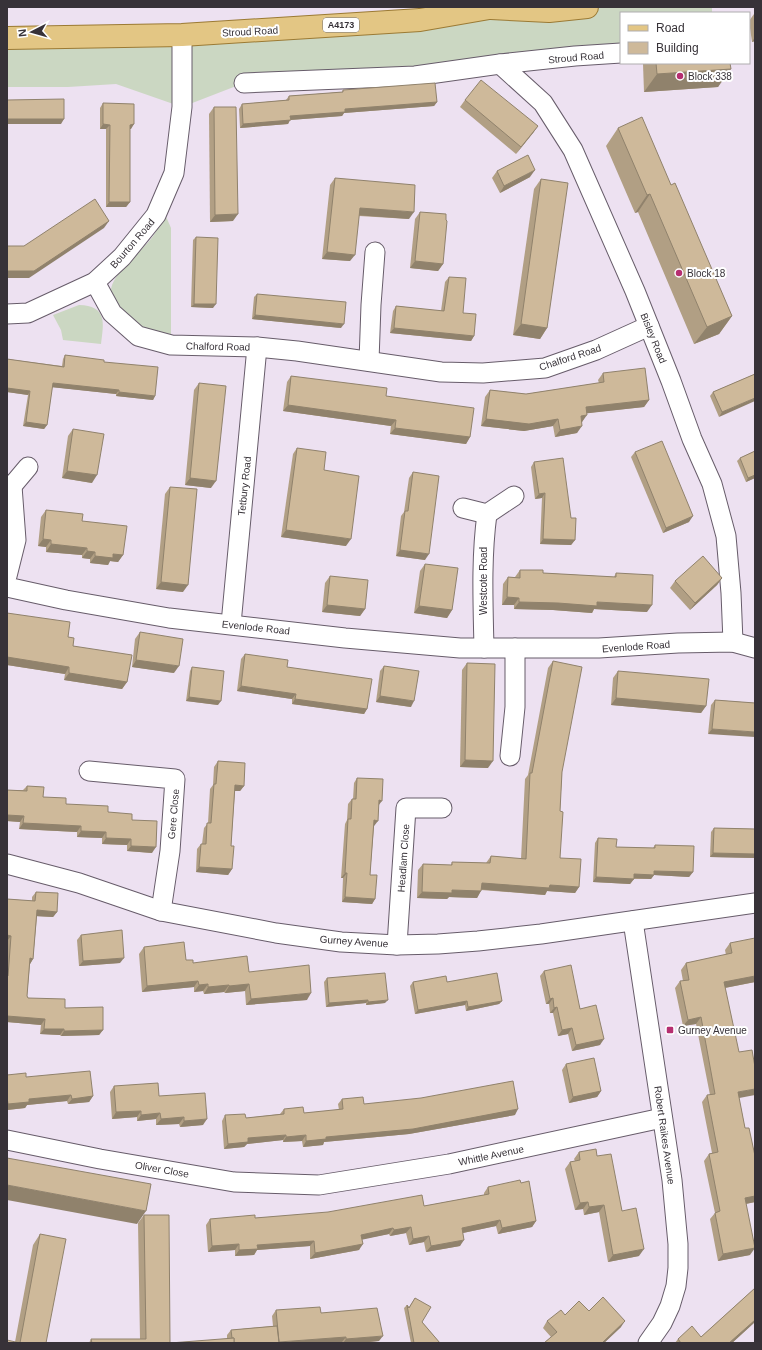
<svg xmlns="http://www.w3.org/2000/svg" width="762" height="1350" font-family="Arial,sans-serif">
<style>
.grass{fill:#cbd7c2}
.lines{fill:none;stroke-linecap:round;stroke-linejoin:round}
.street-casing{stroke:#675c6a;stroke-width:21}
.primary-casing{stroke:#9b7a34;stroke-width:24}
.street{stroke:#fff;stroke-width:19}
.primary{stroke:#e3c684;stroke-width:22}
.wall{fill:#b19f84}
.shaded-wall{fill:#90826c}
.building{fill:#ceb99a;stroke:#90826c}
.poi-dot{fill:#b62e70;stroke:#fff;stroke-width:1.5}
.labels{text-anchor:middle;stroke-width:4;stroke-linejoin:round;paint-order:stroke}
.shield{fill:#fff;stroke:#737074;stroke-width:1}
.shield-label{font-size:9px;font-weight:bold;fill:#373238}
.street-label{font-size:10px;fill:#373238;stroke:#fff}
.poi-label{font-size:10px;fill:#373238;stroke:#fff;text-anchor:start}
</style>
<rect width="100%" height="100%" fill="#ede1f1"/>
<!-- grass -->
<g class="grass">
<path d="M587 7H712V13H621V53L244 83 182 107 116 84 68 87H7V38Z"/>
<path d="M164 212 171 228V334C152 333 135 328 123 312 118 305 112 299 111 291 111 275 140 252 150 240 157 232 160 222 164 212Z"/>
<path d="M79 305C107 306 104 322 101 344L63 340 61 330 53 315Z"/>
</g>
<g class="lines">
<defs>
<g id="street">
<path d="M500 64 543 103 573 150 635 291 671 381 692 439 712 484 726 536 731 593 733 642"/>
<path d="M244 83 415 76 500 64 575 56 621 53"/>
<path d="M95 282 112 313 138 336 171 345 257 347 297 351 441 372 483 373 545 368 596 350 649 326"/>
<path d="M7 314 28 313 95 282 122 257 156 215 174 173 182 107V35"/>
<path d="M369 361 371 305 375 252"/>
<path d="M7 485 12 486 28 467"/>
<path d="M463 508 487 514 514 496"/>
<path d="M7 576 16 540 12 486"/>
<path d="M7 587 66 600 169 618 345 638 460 648H599L678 643 733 642 755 648"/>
<path d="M231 624 257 347"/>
<path d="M484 648C483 603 481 558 487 514"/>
<path d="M510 756 515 707V648"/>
<path d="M89 771 175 779 170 851 161 911"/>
<path d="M7 864 79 883 161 911 276 933 341 942 397 945 438 944 478 941 541 934 755 903"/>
<path d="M633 921 672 1180 678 1244V1268L676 1286 670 1306 662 1323 648 1343"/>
<path d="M397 945 406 808H442"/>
<path d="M7 1140 100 1159 234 1182 319 1185 449 1164 662 1118"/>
</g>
<g id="primary">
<path d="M491 8 549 11 587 7"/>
<path d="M7 38 182 35 420 20 495 7"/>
</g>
</defs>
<!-- street casing -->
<use href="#street" class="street-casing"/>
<!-- primary casing -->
<use href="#primary" class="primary-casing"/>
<!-- street -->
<use href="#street" class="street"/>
<!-- primary -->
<use href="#primary" class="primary"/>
</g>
<!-- wall -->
<g class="wall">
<path d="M754 14H755V41L752 42 749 21Z"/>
<path d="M644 63H730L718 87 644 92 643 64Z"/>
<path d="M343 90 437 102 434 106 344 113 342 116 290 120 288 124 240 128 239 109 242 104 286 100 289 96 342 92Z"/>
<path d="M465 100 538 126 533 133 516 154 460 107Z"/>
<path d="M103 103 134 124 130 129V202L126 207H106V129H100V108Z"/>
<path d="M214 107 233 221 210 222 209 114Z"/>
<path d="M618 128 671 185 732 316 719 334 694 344 638 212 635 213 606 146Z"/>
<path d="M497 171 530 177 500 193 492 178Z"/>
<path d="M335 178 409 219 359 216 350 261 322 259 330 185Z"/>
<path d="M541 179 547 328 540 339 513 335 534 189Z"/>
<path d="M420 212 443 264 438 271 410 268 415 219Z"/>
<path d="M196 237 213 308 191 307 193 240Z"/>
<path d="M449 277 463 313 474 336 471 341 390 333 393 311 396 306 441 311 445 282Z"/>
<path d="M257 294 341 328 252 319 254 297Z"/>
<path d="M65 355 104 362 155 396 153 400 116 396V394L52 387 47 425 44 429 23 426 28 395 7 392V359L62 366 63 359Z"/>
<path d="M603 373 649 400 644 407 587 413 582 422H581L577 433 555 437 553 426 524 431 481 426 485 397 490 390 526 394 599 383 598 380Z"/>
<path d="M755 374 719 417 710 396 713 392Z"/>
<path d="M291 376 386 396 470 437 466 444 390 434 391 426 283 411 287 382Z"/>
<path d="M199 383 211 488 185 485 194 390Z"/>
<path d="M73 429 92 483 62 478 68 436Z"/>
<path d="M297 448 324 470 346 546 281 537 293 454Z"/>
<path d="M755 451V478L746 482 737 461 740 458Z"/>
<path d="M635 452 689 522 663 533 631 457Z"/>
<path d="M534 462 575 540 571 545 540 544 542 498 535 499 531 467Z"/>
<path d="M413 472 425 560 396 556 401 516 404 512 409 478Z"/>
<path d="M170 487 183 592 156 589 165 494Z"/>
<path d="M46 510 82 521 123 555 118 562 110 561 108 565 90 563V559L82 558V555L46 552V547L38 546 41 517Z"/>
<path d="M425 564 452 610 447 618 414 613 420 571Z"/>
<path d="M520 570 543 573 614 577 616 573 647 612 594 609 592 613 553 610 514 609V605H502L503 584 508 577H515Z"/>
<path d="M330 576 365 609 360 616 322 612 325 583Z"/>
<path d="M722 578 717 585 690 610 670 588 675 581Z"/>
<path d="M7 613 68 637 73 646 127 682 122 689 64 680 65 674 7 665Z"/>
<path d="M140 632 174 673 132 667 135 639Z"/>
<path d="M245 654 367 709 364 714 292 704V699L237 691 241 659Z"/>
<path d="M553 661 562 772 560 811V858L579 887 575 893 547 891 545 895 481 890 477 898 449 897 447 899 417 898 418 870 423 864 451 865 452 862 486 863 491 856 521 859 525 779 528 775 548 668Z"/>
<path d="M467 663 488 768 460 767 462 670Z"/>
<path d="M384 666 411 707 376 702 380 671Z"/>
<path d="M192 667 218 705 186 701 190 671Z"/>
<path d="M618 671 706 706 701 713 611 705 613 678Z"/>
<path d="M715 700 755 703 708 734 711 705Z"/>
<path d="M218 761 244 786 240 791H235L231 846 232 869 228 875 196 872 197 849 201 844H202L204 828 208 823 210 789 213 785 214 767Z"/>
<path d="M357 778 378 806 374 826 370 875 375 899 372 904 342 902 343 878H341L345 824 347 820 348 804 352 799H353L354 783Z"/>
<path d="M27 786 43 797 66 804 108 812 132 820 152 853 127 851V845L102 844V838L77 837V832L19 829 20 822 7 821V790H23Z"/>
<path d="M714 828 755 829V858L710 857 711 832Z"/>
<path d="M598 838 616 847 653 848 655 845 693 872 689 877 654 875 651 879H634L630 884 593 882 595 843Z"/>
<path d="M36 892 57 912 53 917 37 916 33 959 30 964 27 996 28 998 65 1008 103 1030 99 1035 61 1036 60 1035 40 1034 41 1025 7 1022V899L32 901V897Z"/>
<path d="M81 935 120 963 79 966 77 940Z"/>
<path d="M730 943 755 982 725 988 739 1098 745 1128 755 1156V1202L746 1204 750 1255 718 1261 710 1219 715 1213 704 1161 709 1154 712 1153 702 1102 707 1095H710L696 1024 683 1026 675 988 680 981H683L681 970 686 963 726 955 725 950Z"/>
<path d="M144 947 193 963 249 972 307 1000 246 1005 245 991 225 993 224 992 204 994 203 991 194 992V987L142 992 139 954Z"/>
<path d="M544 971 580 1009 600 1045 572 1051 568 1034 558 1036 553 1013H550L549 1004H546L540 976Z"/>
<path d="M327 978 385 1003 366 1005V1003L326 1007 324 982Z"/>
<path d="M413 982H447L502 1001 499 1004 466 1011 465 1005 415 1014 410 986Z"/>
<path d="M566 1064 601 1091 597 1097 569 1103 562 1070Z"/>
<path d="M7 1075 26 1077 93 1096 89 1102 68 1104 67 1101 27 1105 25 1108 7 1110Z"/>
<path d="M114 1086 159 1096 203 1125 180 1127 179 1124 156 1125V1119L137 1121V1117L112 1119 110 1092Z"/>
<path d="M342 1099 364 1104 515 1115 409 1134 324 1142 323 1145 303 1147 302 1141 283 1142V1140L247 1144 244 1147 224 1149 222 1121 225 1115 246 1118 280 1114 284 1109 304 1113 339 1110 338 1104Z"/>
<path d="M579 1152 597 1156 622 1211 639 1256 608 1262 599 1212 584 1215 583 1209 575 1210 565 1169 570 1162 575 1161 574 1159Z"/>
<path d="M488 1187 536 1221 532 1227 498 1234 496 1226 463 1233 460 1246 426 1252 424 1242 409 1245 406 1233 390 1236 389 1234 362 1239 359 1250 310 1259V1246L257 1250 254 1255 235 1256V1250L208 1252 206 1225 210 1219 255 1218 424 1206 484 1195V1193Z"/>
<path d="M144 1215 170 1343H89L91 1339H140L138 1223Z"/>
<path d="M40 1234 46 1343H7L15 1342 33 1245Z"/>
<path d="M755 1288V1322L732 1343H675L678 1339 701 1337Z"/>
<path d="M415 1298 422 1322 440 1343H411L404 1308 407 1305 409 1307Z"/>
<path d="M276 1310 321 1313 379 1341 359 1343H342V1342L227 1339V1335L231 1330 273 1326 272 1316Z"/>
<path d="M589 1311 621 1327 604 1343H544L551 1337 543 1328 547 1321 565 1315Z"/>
</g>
<!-- shaded-wall -->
<g class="shaded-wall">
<path d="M755 37V41L752 42Z"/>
<path d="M731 69 718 87 644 92 657 74Z"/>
<path d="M437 102 434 106 344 113 342 116 290 120 288 124 240 128 243 124 290 116 345 109Z"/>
<path d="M7 119H64L61 124H7Z"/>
<path d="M103 124 110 125 106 129H100Z"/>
<path d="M134 124 131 129H127L130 125Z"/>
<path d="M538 126 533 133 516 154 521 147Z"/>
<path d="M535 170 530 177 500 193 504 186Z"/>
<path d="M650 194 638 212 635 213 647 195Z"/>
<path d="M109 202H130L126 207H106Z"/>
<path d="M360 208 414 212 409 219 355 215Z"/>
<path d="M238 214 233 221 210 222 215 215Z"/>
<path d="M109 221 104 228 29 278H7V271Z"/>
<path d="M327 252 355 255 350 261 322 259Z"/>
<path d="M415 261 443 264 438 271 410 268Z"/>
<path d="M194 304H216L213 308 191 307Z"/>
<path d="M255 315 344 324 341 328 252 319Z"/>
<path d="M732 316 719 334 694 344 707 327Z"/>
<path d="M521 324 547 328 540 339 513 335Z"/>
<path d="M394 328 474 336 471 341 390 333Z"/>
<path d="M53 383 119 390 116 394 50 387Z"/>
<path d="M7 388 30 391 28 395 7 392Z"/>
<path d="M119 392 155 396 153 400 116 396Z"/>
<path d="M755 398V401L719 417 722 412Z"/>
<path d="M649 400 644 407 581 414 586 407Z"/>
<path d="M288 405 396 420 391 426 283 411Z"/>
<path d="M587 415 582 422 576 423 581 416Z"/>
<path d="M486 419H558L553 426 524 431 481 426Z"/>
<path d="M26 422 47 425 44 429 23 426Z"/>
<path d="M582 426 577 433 555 437 560 430Z"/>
<path d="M395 428 470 437 466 444 390 434Z"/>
<path d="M67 471 97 475 92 483 62 478Z"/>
<path d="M755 475V478L746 482 748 478Z"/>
<path d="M190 478 216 481 211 488 185 485Z"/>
<path d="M545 493 542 498 535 499 539 494Z"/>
<path d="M693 516 689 522 663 533 666 528Z"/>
<path d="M286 530 351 539 346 546 281 537Z"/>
<path d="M43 539 51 540 46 547 38 546Z"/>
<path d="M543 539 575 540 571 545 540 544Z"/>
<path d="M51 544 87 548 82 555 46 552Z"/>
<path d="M400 550 429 554 425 560 396 556Z"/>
<path d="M87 551 95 552 90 559 82 558Z"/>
<path d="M113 554 123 555 118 562 110 561 108 565 90 563 95 556Z"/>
<path d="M722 578 717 585 690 610 695 603Z"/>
<path d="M161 582 188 585 183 592 156 589Z"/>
<path d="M507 597 519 598 514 605H502Z"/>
<path d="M519 602H597L652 605 647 612 594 609 592 613 553 610 514 609Z"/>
<path d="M327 605 365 609 360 616 322 612Z"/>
<path d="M419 606 452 610 447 618 414 613Z"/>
<path d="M7 657 69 667 65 674 7 665Z"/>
<path d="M136 660 179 666 174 673 132 667Z"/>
<path d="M69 673 127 682 122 689 64 680Z"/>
<path d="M241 686 296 694 292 699 237 691Z"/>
<path d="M380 696 414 701 411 707 376 702Z"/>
<path d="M189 697 221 701 218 705 186 701Z"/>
<path d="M616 698 706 706 701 713 611 705Z"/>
<path d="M295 699 367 709 364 714 292 704Z"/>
<path d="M712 729 755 732V737L708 734Z"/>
<path d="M465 760 493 761 488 768 460 767Z"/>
<path d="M235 785 244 786 240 791H231Z"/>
<path d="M379 800 382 801 378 806Z"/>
<path d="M7 815 24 816 20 822 7 821Z"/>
<path d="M374 820 378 821 374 826Z"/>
<path d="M23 823 81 826 77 832 19 829Z"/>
<path d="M81 831 106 832 102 838 77 837Z"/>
<path d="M106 838 131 839 127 845 102 844Z"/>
<path d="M131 846 156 847 152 853 127 851Z"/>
<path d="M713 853 755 854V858L710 857Z"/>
<path d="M199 867 232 869 228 875 196 872Z"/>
<path d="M654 871 693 872 689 877 654 875 651 879 631 878 634 874Z"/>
<path d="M345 873H347L343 878H341Z"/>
<path d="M596 877 634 879 630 884 593 882Z"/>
<path d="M482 883 550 885 579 887 575 893 547 891 545 895 477 889Z"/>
<path d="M452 890 481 891 477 898 449 897 447 899 417 898 422 892Z"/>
<path d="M345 897 375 899 372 904 342 902Z"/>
<path d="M37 910 57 912 53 917 33 916Z"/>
<path d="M7 935 11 936 7 941Z"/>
<path d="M30 958 33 959 30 964Z"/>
<path d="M124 958 120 963 79 966 83 961Z"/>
<path d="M755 976V982L719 989 724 982Z"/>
<path d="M198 981 194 987 142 992 147 986Z"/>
<path d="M208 984 203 991 194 992 199 985Z"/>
<path d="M249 984 245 991 225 993 229 986Z"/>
<path d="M229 985 224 992 204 994 208 987Z"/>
<path d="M311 993 307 1000 246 1005 251 999Z"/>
<path d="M553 998 549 1004H546L550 999Z"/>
<path d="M368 1000 366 1003 326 1007 329 1003Z"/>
<path d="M388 1000 385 1003 366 1005 368 1002Z"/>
<path d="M467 1001 465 1005 415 1014 418 1010Z"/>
<path d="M502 1001 499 1004 466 1011 468 1007Z"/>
<path d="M557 1007 553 1013H550L554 1008Z"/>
<path d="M7 1016 45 1019 41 1025 7 1022Z"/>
<path d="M701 1017 696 1024 683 1026 688 1020Z"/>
<path d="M572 1028 568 1034 558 1036 562 1030Z"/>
<path d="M44 1029H64L60 1035 40 1034Z"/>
<path d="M103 1030 99 1035 61 1036 64 1031Z"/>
<path d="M604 1039 600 1045 572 1051 576 1045Z"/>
<path d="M755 1089V1095L734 1099 738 1092Z"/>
<path d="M601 1091 597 1097 569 1103 573 1097Z"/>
<path d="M71 1095 67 1101 27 1105 25 1108 7 1110V1106L8 1104 29 1099Z"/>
<path d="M93 1096 89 1102 68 1104 72 1099Z"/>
<path d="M518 1109 515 1115 409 1134 324 1142 323 1145 303 1147 306 1141 326 1137Z"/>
<path d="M141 1111 137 1117 112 1119 116 1112Z"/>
<path d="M160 1113 156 1119 137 1121 141 1115Z"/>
<path d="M184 1117 179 1124 156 1125 161 1119Z"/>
<path d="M207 1119 203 1125 180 1127 184 1121Z"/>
<path d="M286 1135 283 1140 247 1144 244 1147 224 1149 228 1144 248 1138Z"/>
<path d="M306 1135 302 1141 283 1142 286 1137Z"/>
<path d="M7 1185 146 1211 137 1224 7 1200Z"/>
<path d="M755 1196V1202L740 1205 745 1198Z"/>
<path d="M588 1202 583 1209 575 1210 580 1203Z"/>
<path d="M604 1205 599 1212 584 1215 589 1207Z"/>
<path d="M500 1220 496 1226 458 1234 462 1228Z"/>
<path d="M536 1221 532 1227 498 1234 502 1228Z"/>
<path d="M411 1227 406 1233 390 1236 394 1230Z"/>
<path d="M393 1228 389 1234 356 1241 361 1235Z"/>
<path d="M429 1236 424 1242 409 1245 413 1239Z"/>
<path d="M464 1240 460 1246 426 1252 431 1246Z"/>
<path d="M314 1241 310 1246 257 1250 254 1255 235 1256 239 1250 257 1245Z"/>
<path d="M239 1244 235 1250 208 1252 212 1246Z"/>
<path d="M363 1244 359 1250 310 1259 315 1253Z"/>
<path d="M755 1248 750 1255 718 1261 723 1254Z"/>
<path d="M644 1249 639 1256 608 1262 613 1255Z"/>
<path d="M755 1320V1322L732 1343H729Z"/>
<path d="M625 1321 621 1327 604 1343H602Z"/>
<path d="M383 1336 379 1341 359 1343H343L346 1339Z"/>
<path d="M346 1337 342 1342 278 1343 279 1342Z"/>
</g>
<!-- building -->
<g class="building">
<path d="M656 63H730L731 69 657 74Z"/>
<path d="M481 80 538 126 521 147 465 100Z"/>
<path d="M435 83 437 102 345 109V112L290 116 291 120 243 124 242 104 289 100V96L343 92V90Z"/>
<path d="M64 99V119H7V100Z"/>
<path d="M103 103 134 104V124L130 125V202H109L110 125 103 124Z"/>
<path d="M214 107H236L238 214 215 215Z"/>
<path d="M642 117 671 185 675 183 732 316 707 327 650 194 647 195 618 128Z"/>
<path d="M528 155 535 170 504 186 497 171Z"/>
<path d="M335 178 415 185 414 212 360 208 355 255 327 252Z"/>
<path d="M541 179 568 183 547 328 521 324Z"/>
<path d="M95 199 109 221 34 271H7V246H24Z"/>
<path d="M420 212 446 214V220L447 221 443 264 415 261Z"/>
<path d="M196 237 218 238 216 304H194Z"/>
<path d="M449 277 466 278 463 313 476 314 474 336 394 328 396 306 444 311Z"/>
<path d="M257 294 346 302 344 324 255 315Z"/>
<path d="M65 355 104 360V362L158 367 155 396 119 392V390L53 383 47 425 26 422 30 391 7 388V359L64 367Z"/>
<path d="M645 368 649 400 586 407 587 415 581 416 582 426 560 430 558 419 529 424 486 419 490 390 526 394 604 382 603 373Z"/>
<path d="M755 374V398L722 412 713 392Z"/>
<path d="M291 376 387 388 386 396 474 408 470 437 395 428 396 420 288 405Z"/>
<path d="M199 383 226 386 216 481 190 478Z"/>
<path d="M73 429 104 434 97 475 67 471Z"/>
<path d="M662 441 693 516 666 528 635 452Z"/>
<path d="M297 448 326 452 324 470 359 476 351 539 286 530Z"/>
<path d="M755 451V475L748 478 740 458Z"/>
<path d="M563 458 571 518H576L575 540 543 539 545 493 539 494 534 462Z"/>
<path d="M413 472 439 476 429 554 400 550 405 511H408Z"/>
<path d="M170 487 197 489 188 585 161 582Z"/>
<path d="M46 510 83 514 82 521 127 526 123 555 113 554V558L95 556V552L87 551V548L51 544V540L43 539Z"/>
<path d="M703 556 722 578 695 603 675 581Z"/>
<path d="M425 564 458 568 452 610 419 606Z"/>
<path d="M520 570H543V573L616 577V573L653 575 652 605 597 602V606L558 603 519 602V598L507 597 508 577 520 578Z"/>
<path d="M330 576 368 580 365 609 327 605Z"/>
<path d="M7 613 70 622 68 637 74 638 73 646 132 655 127 682 69 673V667L7 657Z"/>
<path d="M140 632 183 639 179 666 136 660Z"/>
<path d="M245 654 288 660 287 667 372 679 367 709 295 699 296 694 241 686Z"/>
<path d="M553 661 582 667 562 772 560 811 563 812 560 858 581 859 579 887 550 885 549 888 482 883 481 891 452 890V893L422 892 423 864 452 865V862L490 863 491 856 526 859 530 773H532Z"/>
<path d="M467 663 495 664 493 761 465 760Z"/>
<path d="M384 666 419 671 414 701 380 696Z"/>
<path d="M192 667 224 671 221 701 189 697Z"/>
<path d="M618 671 709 679 706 706 616 698Z"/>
<path d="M715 700 755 703V732L712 729Z"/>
<path d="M218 761 245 763 244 786 235 785 231 846H234L232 869 199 867 201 844H206L207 823H211L214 784H216Z"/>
<path d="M357 778 383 779 382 801 379 800 378 821 374 820 370 875H377L375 899 345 897 347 873H345L348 819H351L352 799H356Z"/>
<path d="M27 786 44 787 43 797 66 798V804L108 806V812L132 814V820L157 821 156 847 131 846V839L106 838V832L81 831V826L23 823 24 816 7 815V790L27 791Z"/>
<path d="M714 828 755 829V854L713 853Z"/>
<path d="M598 838 617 839 616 847 655 848V845L694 846 693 872 654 871V875L634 874V879L596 877Z"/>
<path d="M36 892 58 893 57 912 37 910 33 959 30 958 27 996 28 998 65 999V1008L103 1007V1030L64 1031V1029H44L45 1019 7 1016V976H8L11 936 7 935V899L35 901Z"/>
<path d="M122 930 124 958 83 961 81 935Z"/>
<path d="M755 938V976L724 982 739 1052 752 1050 755 1067V1089L738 1092 745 1128H749L755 1156V1196L745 1198 755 1248 723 1254 715 1213 720 1211 709 1154 718 1152 707 1095 715 1094 701 1017 688 1020 680 981 689 980 686 963 732 953 730 943Z"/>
<path d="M184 942 186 960H193V963L247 956 249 972 309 965 311 993 251 999 249 984 229 986V985L208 987V984L199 985 198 981 147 986 144 947Z"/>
<path d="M571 965 580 1009 596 1005 604 1039 576 1045 572 1028 562 1030 557 1007 554 1008 553 998 550 999 544 971Z"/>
<path d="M385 973 388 1000 368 1002V1000L329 1003 327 978Z"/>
<path d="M497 973 502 1001 468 1007 467 1001 418 1010 413 982 446 976 447 982Z"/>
<path d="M594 1058 601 1091 573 1097 566 1064Z"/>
<path d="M90 1071 93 1096 72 1099 71 1095 29 1099V1102L8 1104 7 1097V1075L26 1073V1077Z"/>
<path d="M513 1081 518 1109 413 1129 326 1137V1139L306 1141V1135L286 1137V1135L248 1138V1142L228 1144 225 1115 245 1114 246 1118 284 1114V1109L303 1107 304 1113 343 1109 342 1099 363 1097 364 1104 421 1098Z"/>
<path d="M158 1083 159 1096 205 1093 207 1119 184 1121V1117L161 1119 160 1113 141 1115V1111L116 1112 114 1086Z"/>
<path d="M596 1149 597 1156 611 1154 622 1211 636 1208 644 1249 613 1255 604 1205 589 1207 588 1202 580 1203 570 1162 580 1160 579 1152Z"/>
<path d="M7 1158 151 1184 146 1211 7 1185Z"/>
<path d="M520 1180 521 1183 529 1181 536 1221 502 1228 500 1220 462 1228 464 1240 431 1246 429 1236 413 1239 411 1227 394 1230 393 1228 361 1235 363 1244 315 1253 314 1241 257 1245 258 1249 239 1250V1244L212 1246 210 1219 255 1215V1218L328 1212 422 1195 424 1206 489 1194 488 1187Z"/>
<path d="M144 1215H169L170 1343H92L91 1339H146Z"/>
<path d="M40 1234 66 1239 46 1343H7V1340L20 1343Z"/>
<path d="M755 1288V1320L729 1343H681L678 1339 692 1326 701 1337Z"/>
<path d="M603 1297 625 1321 602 1343H544L557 1332 547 1321 561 1310 565 1315 579 1301 589 1311Z"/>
<path d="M415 1298 431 1307 422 1322 440 1343H414L407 1305 409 1308Z"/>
<path d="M320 1307 321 1313 377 1308 383 1336 346 1339V1337L279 1342V1343H234V1338H232L231 1330 277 1326 279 1342 276 1310Z"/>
<path d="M234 1338V1343H170Z"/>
</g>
<!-- markers -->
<g class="poi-dot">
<circle cx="680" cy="76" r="4"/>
<circle cx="679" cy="273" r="4"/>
<rect x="666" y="1026" width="8" height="8" rx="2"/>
</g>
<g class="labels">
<!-- shield labels -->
<rect class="shield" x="323" y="18" width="36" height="14" rx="3"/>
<g class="shield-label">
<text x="341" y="28">A4173</text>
</g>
<!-- street labels -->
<g class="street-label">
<text transform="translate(250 31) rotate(-3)" y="4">Stroud Road</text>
<text transform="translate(576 57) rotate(-5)" y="4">Stroud Road</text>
<text transform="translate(132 243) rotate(-49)" y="4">Bourton Road</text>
<text transform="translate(654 338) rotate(68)" y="4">Bisley Road</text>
<text transform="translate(218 346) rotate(1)" y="4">Chalford Road</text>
<text transform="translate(570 357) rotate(-18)" y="4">Chalford Road</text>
<text transform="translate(244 486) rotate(-84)" y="4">Tetbury Road</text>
<text transform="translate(483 581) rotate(-90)" y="4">Westcote Road</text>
<text transform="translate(256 627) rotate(6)" y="4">Evenlode Road</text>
<text transform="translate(636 646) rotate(-4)" y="4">Evenlode Road</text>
<text transform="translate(173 814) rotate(-85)" y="4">Gere Close</text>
<text transform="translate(403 858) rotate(-86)" y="4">Headlam Close</text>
<text transform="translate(354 941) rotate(4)" y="4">Gurney Avenue</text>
<text transform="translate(665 1135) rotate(82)" y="4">Robert Raikes Avenue</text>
<text transform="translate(491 1155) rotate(-12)" y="4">Whittle Avenue</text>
<text transform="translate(162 1169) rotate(10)" y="4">Oliver Close</text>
</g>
<!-- poi labels -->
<g class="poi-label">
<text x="688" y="80">Block 338</text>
<text x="687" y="277">Block 18</text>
<text x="678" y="1034">Gurney Avenue</text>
</g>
</g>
<!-- border -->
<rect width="762" height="1350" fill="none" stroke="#373238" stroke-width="16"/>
<!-- legend -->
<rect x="620" y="12" width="130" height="52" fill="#ffffff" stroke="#afadaf"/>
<rect x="628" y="25" width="20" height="6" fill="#e3c684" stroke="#afadaf"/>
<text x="656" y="32" font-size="12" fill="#373238">Road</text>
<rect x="628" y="42" width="20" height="12" fill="#ceb99a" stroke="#afadaf"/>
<text x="656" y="52" font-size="12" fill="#373238">Building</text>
<!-- north arrow -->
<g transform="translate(32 32) rotate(264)" stroke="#ffffff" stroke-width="3" paint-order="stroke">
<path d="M0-3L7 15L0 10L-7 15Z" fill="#373238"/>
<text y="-6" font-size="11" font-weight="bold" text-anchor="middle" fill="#373238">N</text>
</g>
</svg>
